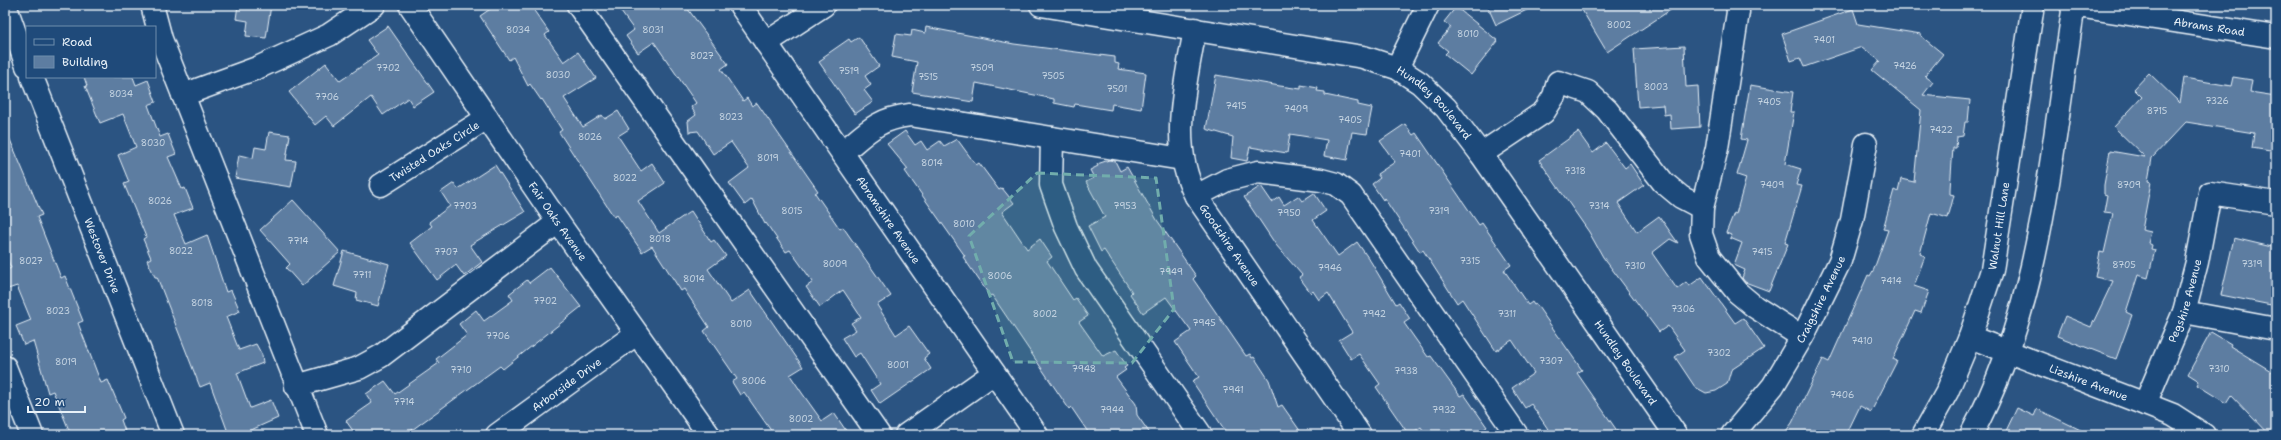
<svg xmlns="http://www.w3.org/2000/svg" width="2281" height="440" font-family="'Shantell Sans',sans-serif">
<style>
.building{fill:#5d7da1;stroke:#e8f1f8}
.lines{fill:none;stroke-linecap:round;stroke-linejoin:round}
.minor-casing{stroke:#e8f1f8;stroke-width:25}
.major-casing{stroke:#e8f1f8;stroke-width:25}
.minor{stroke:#1f4a7a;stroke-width:22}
.major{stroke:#1f4a7a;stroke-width:22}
.marked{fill:#71adac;fill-opacity:0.2;stroke:#71adac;stroke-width:3;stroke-dasharray:8 5;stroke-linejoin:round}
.labels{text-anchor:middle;stroke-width:3;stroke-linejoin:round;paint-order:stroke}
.number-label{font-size:9px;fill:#c5d4e2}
.street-label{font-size:11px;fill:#e8f1f8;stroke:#1f4a7a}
</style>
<rect width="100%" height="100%" fill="#2b5482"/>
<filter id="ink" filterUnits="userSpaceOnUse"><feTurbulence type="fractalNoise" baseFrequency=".025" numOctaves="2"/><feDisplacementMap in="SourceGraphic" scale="8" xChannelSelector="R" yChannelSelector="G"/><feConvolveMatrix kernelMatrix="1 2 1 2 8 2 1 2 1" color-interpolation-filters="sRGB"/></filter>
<g filter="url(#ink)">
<!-- building -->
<g class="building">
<path d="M238 5H271L266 38 246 36 248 21 236 19Z"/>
<path d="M496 5H530L549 32 545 35 564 62 578 52 596 78 564 98 583 127 602 115 605 119 618 111 629 129 618 136 641 171 652 163 665 183 638 201 659 233 691 211 711 242 714 240 726 256 708 269 731 303 750 290 803 367 790 375 802 393 822 421 834 413 849 435H774L744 392 740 395 732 382 737 379 704 331 709 327 684 289 681 291 652 246 642 252 617 215 614 217 559 132 562 130 542 99 541 100 530 84 528 86 513 57 509 60 480 16Z"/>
<path d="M616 5H685L728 64 721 69 743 101 747 98 752 106 757 103 818 191 815 193 840 229 843 227 891 296 877 305 896 335 909 326 929 354 924 358 931 369 880 404 871 390 880 384 860 353 854 357 842 338 856 330 851 323 861 317 843 290 820 307 806 287 813 282 790 250 786 252 766 223 765 224 752 199 745 205 729 183 749 168 731 142 713 154 698 131 689 132 688 121 696 115 691 107 696 103 654 42 638 53 626 36 634 30Z"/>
<path d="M1487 5H1537L1496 25Z"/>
<path d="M1579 5H1678L1607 52Z"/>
<path d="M1456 7 1498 41 1471 75 1445 54 1448 51 1438 43 1451 27 1444 22Z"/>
<path d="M1853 9 1858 24 1921 34V36L1943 54 1925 76 1933 82 1923 95 1970 100 1968 122H1965L1963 136 1957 137 1956 148H1953L1950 189V194L1954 195 1948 218 1931 213 1920 254 1925 256 1914 286 1929 291 1921 313 1915 311 1893 359 1897 361 1871 412 1860 406 1846 435H1783L1792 423 1823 359 1829 362 1868 275 1870 276 1874 269 1888 230 1883 229 1894 190 1898 192 1901 179 1914 182 1921 110 1872 70 1880 61 1862 47 1804 67 1800 58 1791 61 1782 34Z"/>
<path d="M388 26 434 92 413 106 408 98 383 115 371 97 334 126 326 116 315 125 289 92 326 63 340 81 378 55 367 40Z"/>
<path d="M926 27 1014 44 1115 57V63L1119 64 1118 69 1146 73 1141 109 1112 104 1111 110 1075 104 1074 107 1054 103V99L976 83 973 102 912 92 917 62 892 57 896 34 911 36 912 30 925 33Z"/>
<path d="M859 37 879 66 865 76 871 85 864 90 873 102 855 114 819 62 825 58 823 57 849 39 851 42Z"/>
<path d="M1684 46 1686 87 1698 86 1700 127 1671 129 1670 114 1664 115 1663 105 1638 107 1634 49Z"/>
<path d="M2149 73 2180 103 2184 78 2231 86 2233 77 2252 80 2250 92 2276 96V152L2252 148 2254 133 2186 122 2152 158 2148 181 2151 182 2142 230 2151 232 2148 243 2152 245 2151 249 2155 250 2148 278 2138 275 2126 312 2132 315 2116 359 2057 336 2065 316 2091 327 2113 281 2095 277 2100 252 2104 253 2113 213 2104 212 2107 195 2104 194V185L2110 151 2145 157 2114 127 2142 97 2134 89Z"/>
<path d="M1216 75 1280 86 1301 89V85L1318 88 1317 91 1325 92V95L1358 102V105L1372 108 1367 134 1352 132 1347 160 1324 156 1327 140 1290 134 1287 153 1250 147 1247 161 1231 158 1233 137 1206 129Z"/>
<path d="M84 77H133L136 85 148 80 156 102 148 105 160 137 168 134 176 154 168 157 182 189 185 188 193 208 174 215 186 244 207 235 226 292 231 290 240 311 226 317 239 350 256 344 262 355 263 363 237 373 250 408 271 400 278 418 240 435H229L210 383 200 387 157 277H155L147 260 151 258 143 239 146 237 124 184 129 182 118 155 136 147 123 114 100 123 85 86H87Z"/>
<path d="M1750 85 1793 92 1790 112H1794L1785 164 1801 169 1796 185 1802 186 1785 243 1788 244 1769 291 1745 282 1742 278 1745 270 1734 265 1742 243 1730 238 1731 235 1726 233 1734 213 1736 214 1746 178 1737 175 1747 140 1741 139Z"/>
<path d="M1405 124 1413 135 1416 133 1479 225 1482 223 1511 265 1504 270 1528 305 1532 302 1534 305 1536 304 1582 370 1577 373 1620 435H1552L1531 404 1525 408 1512 388 1534 373 1512 340 1496 351 1462 299 1457 303 1423 250 1420 252 1384 198 1383 200 1372 184 1380 178 1377 174 1395 162 1380 141Z"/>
<path d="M5 128 42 215 37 217 61 278 65 276 83 321 78 323 101 383 108 380 124 418 121 420 125 431 114 435H71L53 391 48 393 33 341 24 345 16 326 31 320 17 286 5 290V271L11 268 5 253Z"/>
<path d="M905 131 915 145 921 141 927 150 940 141 944 146 957 139 976 165 979 163 999 190 1002 188 1014 203 1002 212 1027 249 1040 239 1052 257 1047 261 1073 300 1076 298 1088 316 1079 322 1103 356 1116 350 1127 366 1124 368 1126 370 1116 377 1136 404 1137 415 1151 435H1090L1071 407 1069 409 992 295 990 296 963 257 965 256 905 171 908 169 887 144Z"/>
<path d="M269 132 290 135 286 160 296 161 291 187 235 178 239 155 253 158 255 147 266 149Z"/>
<path d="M1578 132 1593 153 1606 143 1625 168 1630 164 1644 185 1618 203 1637 232 1659 216 1678 243 1670 239 1652 253 1677 289 1686 282 1689 286 1702 277 1735 323 1743 318 1764 348 1731 370 1727 384 1716 391 1706 393 1695 387 1675 357 1685 350 1668 326 1659 332 1603 257 1589 232 1539 160Z"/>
<path d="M1109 160 1115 161 1120 171 1127 167 1157 220 1196 276 1193 279 1246 356 1250 354 1252 358 1254 357 1269 380 1278 407 1282 405 1303 435H1228L1192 381 1199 377 1175 342 1191 331 1166 297 1143 313 1130 294 1132 292 1104 250 1101 252 1088 226 1105 217 1086 182 1094 178 1090 170 1098 166 1097 164Z"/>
<path d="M495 165 525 212 470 245 482 262 464 276 456 265 437 280 410 243 432 226 429 222 450 206 441 192 454 183 458 189Z"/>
<path d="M1261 186 1272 202 1279 197 1284 205 1298 196 1302 201 1314 193 1326 211 1313 220 1338 256 1357 242 1371 262 1396 304 1399 302 1410 319 1404 323 1428 357 1431 356 1460 396 1464 394 1487 427 1476 435H1426L1421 427 1409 435 1376 387 1380 384 1359 354 1351 359 1339 340 1352 332 1328 293 1319 300 1313 291 1311 293 1299 277 1302 275 1276 245 1244 197Z"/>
<path d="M293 200 340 252 302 286 286 268 290 264 260 230Z"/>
<path d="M2234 238 2276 248V281L2271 305 2221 295Z"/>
<path d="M344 251 389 264 378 306 356 300 357 293 334 286Z"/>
<path d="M550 267 581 307 503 369 500 366 405 435H356L346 421 372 403 366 394 385 381 395 394 439 363 436 359 467 335 459 324 476 310 484 321 513 300 509 294 527 280 529 283Z"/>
<path d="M2211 332 2231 344 2230 346 2276 374V429L2269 435 2231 395 2226 403 2197 385 2199 381 2188 374Z"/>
<path d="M2017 408 2034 416 2037 409 2091 435H2004Z"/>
</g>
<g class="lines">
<defs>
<g id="minor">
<path d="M5 5 27 66"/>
<path d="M152 5 161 39 317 435"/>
<path id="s1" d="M410 5 558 222 709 435"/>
<path d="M578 5 879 435"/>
<path id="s2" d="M740 5 1037 435"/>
<path id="s3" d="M1041 5 1363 57 1397 68 1420 83 1446 108 1481 154 1676 435"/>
<path d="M1737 5 1738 12 1717 148 1702 208 1701 234 1709 257 1737 292 1755 307 1802 337"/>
<path id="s4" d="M1195 29C1186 83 1168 145 1196 196L1360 435"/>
<path d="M766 43 824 5"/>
<path d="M1397 68 1428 5"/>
<path id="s5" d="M32 77 173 435"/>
<path d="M183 95 257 68 329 35 374 5"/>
<path d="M1052 138 1051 185 1066 227 1086 269 1201 435"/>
<path d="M843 152C867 132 877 119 910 115L1182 159"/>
<path d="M1481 154 1544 112 1554 96 1558 82 1588 92 1607 110 1663 182 1681 197 1702 208"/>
<path id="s6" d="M381 185 487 118"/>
<path d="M1196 196 1227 180 1258 172 1321 180 1336 184 1351 195 1517 435"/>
<path d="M2184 312 2276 329"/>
<path id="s7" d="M1970 337 2145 404 2173 415 2204 435"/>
<path d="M5 367 32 435"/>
<path d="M296 386 359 368 381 356 558 222"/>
<path id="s8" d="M2145 404 2184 312 2197 262 2210 193 2276 203"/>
<path id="s9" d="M497 435 636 334"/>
<path d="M906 435 994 373"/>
<path id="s10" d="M1732 435 1773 386 1805 332 1840 261 1852 220 1866 144"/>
</g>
<g id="major">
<path id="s11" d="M2071 5 2276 37"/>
<path id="s12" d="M1923 435 1947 392 1970 337 1992 270 2033 5"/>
<path d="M1971 435C2042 305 2051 150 2074 5"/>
</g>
</defs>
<!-- minor casing -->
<use href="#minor" class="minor-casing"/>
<!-- major casing -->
<use href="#major" class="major-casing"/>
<!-- minor -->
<use href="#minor" class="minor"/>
<!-- major -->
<use href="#major" class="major"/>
</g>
</g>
<!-- marked area -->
<path class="marked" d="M1037 173 1156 178 1174 309 1132 363 1013 362 969 236Z"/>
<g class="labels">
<!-- number labels -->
<g class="number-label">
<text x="1619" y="28">8002</text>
<text x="518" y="33">8034</text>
<text x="653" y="33">8031</text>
<text x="1468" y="37">8010</text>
<text x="1824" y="43">7401</text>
<text x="702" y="59">8027</text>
<text x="1905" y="69">7426</text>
<text x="388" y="71">7702</text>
<text x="982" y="71">7509</text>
<text x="849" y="74">7519</text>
<text x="558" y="78">8030</text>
<text x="1053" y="79">7505</text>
<text x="928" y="80">7515</text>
<text x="1656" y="90">8003</text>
<text x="1117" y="92">7501</text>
<text x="121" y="97">8034</text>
<text x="327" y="100">7706</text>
<text x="2217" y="104">7326</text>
<text x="1769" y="105">7405</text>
<text x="1236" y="109">7415</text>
<text x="1296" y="112">7409</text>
<text x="2157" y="114">8715</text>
<text x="731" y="120">8023</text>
<text x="1350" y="123">7405</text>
<text x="1941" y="133">7422</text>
<text x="590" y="140">8026</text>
<text x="153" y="146">8030</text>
<text x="1410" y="157">7401</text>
<text x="768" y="161">8019</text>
<text x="932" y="166">8014</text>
<text x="1575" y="174">7318</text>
<text x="625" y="181">8022</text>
<text x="1772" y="188">7409</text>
<text x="2129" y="188">8709</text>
<text x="160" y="204">8026</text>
<text x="465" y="209">7703</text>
<text x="1125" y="209">7953</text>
<text x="1599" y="209">7314</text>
<text x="792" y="214">8015</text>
<text x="1439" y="214">7319</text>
<text x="1289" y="216">7950</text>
<text x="964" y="227">8010</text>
<text x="660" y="242">8018</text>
<text x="298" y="244">7714</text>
<text x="181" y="254">8022</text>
<text x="446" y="255">7707</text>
<text x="1762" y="255">7415</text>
<text x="31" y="264">8027</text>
<text x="1470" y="264">7315</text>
<text x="835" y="267">8009</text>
<text x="2252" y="267">7319</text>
<text x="2124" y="268">8705</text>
<text x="1635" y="269">7310</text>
<text x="1330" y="271">7946</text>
<text x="1171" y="275">7949</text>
<text x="362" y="278">7711</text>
<text x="1000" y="279">8006</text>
<text x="694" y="282">8014</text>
<text x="1891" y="284">7414</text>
<text x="545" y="304">7702</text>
<text x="202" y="306">8018</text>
<text x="1683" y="312">7306</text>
<text x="58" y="314">8023</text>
<text x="1045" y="317">8002</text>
<text x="1374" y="317">7942</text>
<text x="1507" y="317">7311</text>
<text x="1204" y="326">7945</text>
<text x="741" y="327">8010</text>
<text x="498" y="339">7706</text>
<text x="1862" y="344">7410</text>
<text x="1719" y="356">7302</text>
<text x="1551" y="364">7307</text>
<text x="66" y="365">8019</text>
<text x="898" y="368">8001</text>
<text x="1084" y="372">7948</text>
<text x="2219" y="372">7310</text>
<text x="461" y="373">7710</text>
<text x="1406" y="374">7938</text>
<text x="754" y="384">8006</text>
<text x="1233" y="393">7941</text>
<text x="1842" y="398">7406</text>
<text x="404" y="405">7714</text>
<text x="1112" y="413">7944</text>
<text x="1444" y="413">7932</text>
<text x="801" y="422">8002</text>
</g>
<!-- street labels -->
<g class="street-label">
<text dy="4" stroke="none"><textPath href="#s11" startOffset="140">Abrams Road</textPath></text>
<text dy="4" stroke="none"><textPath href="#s3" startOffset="413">Hundley Boulevard</textPath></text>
<text dy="4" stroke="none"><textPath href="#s6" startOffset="63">Twisted Oaks Circle</textPath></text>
<text dy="4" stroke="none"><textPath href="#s2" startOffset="261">Abramshire Avenue</textPath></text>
<text dy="4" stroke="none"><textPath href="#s1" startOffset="262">Fair Oaks Avenue</textPath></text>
<text dy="4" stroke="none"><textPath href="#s12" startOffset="224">Walnut Hill Lane</textPath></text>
<text dy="4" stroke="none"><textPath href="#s4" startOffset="230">Goodshire Avenue</textPath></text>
<text dy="4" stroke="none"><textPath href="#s5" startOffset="192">Westover Drive</textPath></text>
<text dy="4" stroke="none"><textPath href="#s10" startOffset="163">Craigshire Avenue</textPath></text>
<text dy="4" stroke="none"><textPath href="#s8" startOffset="111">Pegshire Avenue</textPath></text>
<text dy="4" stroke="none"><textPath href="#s3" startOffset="737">Hundley Boulevard</textPath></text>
<text dy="4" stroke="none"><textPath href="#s7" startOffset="127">Lizshire Avenue</textPath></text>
<text dy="4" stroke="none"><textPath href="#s9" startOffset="86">Arborside Drive</textPath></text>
</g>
</g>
<!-- margin -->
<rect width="2281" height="440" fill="none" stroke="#1f4a7a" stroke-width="20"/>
<rect x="10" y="10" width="2261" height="420" fill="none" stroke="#e8f1f8" stroke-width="1.5" filter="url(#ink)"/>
<!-- legend -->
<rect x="26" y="26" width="130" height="52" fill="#1f4a7a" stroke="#6f8dac"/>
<rect x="34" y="39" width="20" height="6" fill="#1f4a7a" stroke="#6f8dac"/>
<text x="62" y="46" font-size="12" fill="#e8f1f8">Road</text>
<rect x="34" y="56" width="20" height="12" fill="#5d7da1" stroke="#6f8dac"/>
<text x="62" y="66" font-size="12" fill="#e8f1f8">Building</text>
<!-- scale -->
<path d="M28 406v6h57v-6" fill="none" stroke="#e8f1f8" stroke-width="2"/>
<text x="34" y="406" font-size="12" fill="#e8f1f8" stroke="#1f4a7a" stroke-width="3" paint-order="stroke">20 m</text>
</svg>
